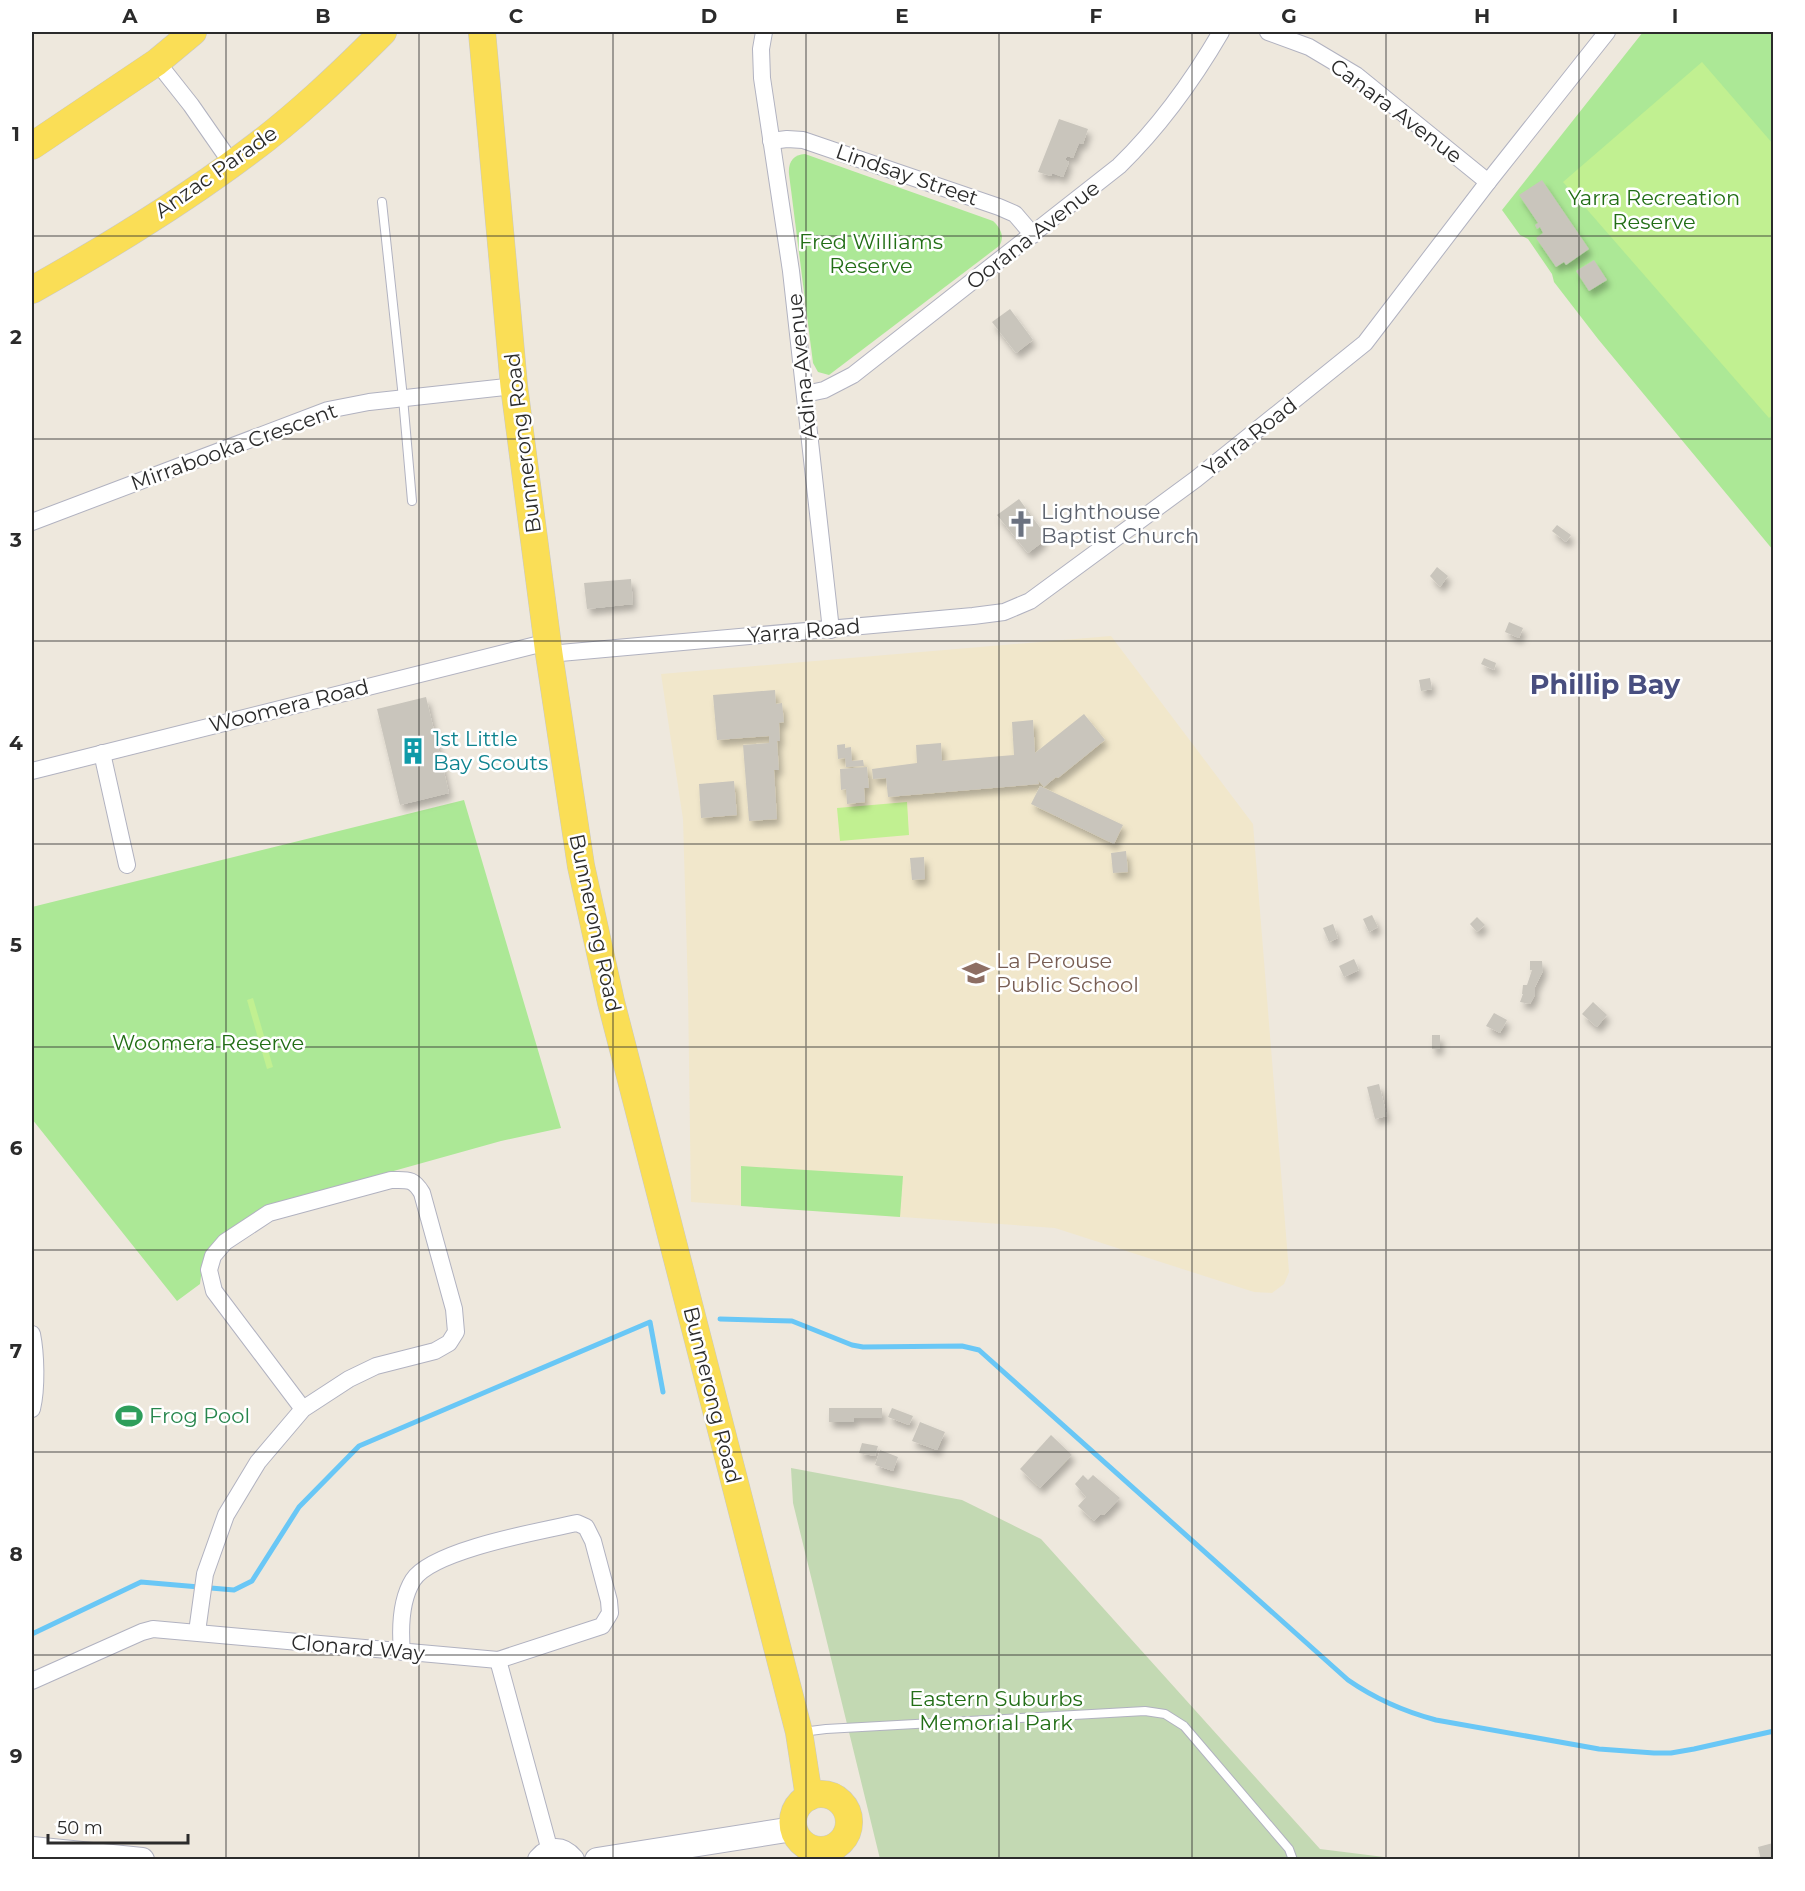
<svg xmlns="http://www.w3.org/2000/svg" width="1805" height="1891" font-family="Montserrat,sans-serif">
<style>
.education{fill:#f1e7cb}
.green{fill:#ace896}
.cemetery{fill:#c3d9b3}
.pitch{fill:#c1f091}
.lines{fill:none;stroke-linecap:round;stroke-linejoin:round}
.stream{stroke:#69c7f6;stroke-width:5}
.building{fill:#c9c5bc;filter:url(#shadow)}
.lane-casing{stroke:#b1b2c0;stroke-width:10}
.street-casing{stroke:#b1b2c0;stroke-width:18}
.secondary-casing{stroke:#b1b2c0;stroke-width:26}
.primary-casing{stroke:#c8c8c8;stroke-width:28}
.lane{stroke:#fff;stroke-width:8}
.street{stroke:#fff;stroke-width:16}
.secondary{stroke:#fff;stroke-width:24}
.primary{stroke:#fade56;stroke-width:27}
.grid{fill:none;stroke:#2b2b2b;stroke-width:1.5;stroke-opacity:0.55}
.labels{text-anchor:middle;stroke-width:5;stroke-linejoin:round;paint-order:stroke}
.street-label{font-size:21px;fill:#2b2b2b;stroke:#fff}
.park-label{font-size:21px;fill:#226e16;stroke:#fff}
.worship-label{font-size:21px;fill:#5b616d;stroke:#fff;text-anchor:start}
.culture-label{font-size:21px;fill:#0d838f;stroke:#fff;text-anchor:start}
.education-label{font-size:21px;fill:#785e54;stroke:#fff;text-anchor:start}
.leisure-label{font-size:21px;fill:#27864d;stroke:#fff;text-anchor:start}
.district-label{font-size:27px;font-weight:bold;fill:#484e7f;stroke:#fff}
.neatline{fill:none;stroke:#2b2b2b;stroke-width:2}
.grid-label{font-size:20px;text-anchor:middle;font-weight:bold;fill:#2b2b2b}
</style>
<defs>
<filter id="shadow"><feDropShadow dx="3.5" dy="6" stdDeviation="3" flood-color="#0004"/></filter>
</defs>
<rect width="100%" height="100%" fill="#eee8dd"/>
<!-- education -->
<path class="education" d="M1111 636 1253 824 1289 1272 1284 1284 1272 1293 1254 1292 1055 1228 691 1202 688 991 683 819 661 674Z"/>
<!-- green -->
<g class="green">
<path d="M1643 32H1773V550L1598 339 1554 282 1552 274 1528 239 1520 235 1502 210Z"/>
<path d="M805 154 993 221C1001 228 1005 238 999 246L829 375 818 372 813 363 789 174C788 162 793 155 805 154Z"/>
<path d="M464 800 561 1128 501 1141 279 1203 203 1261 200 1284 177 1301 32 1119V907Z"/>
<path d="M741 1166 903 1176 900 1217 741 1206Z"/>
</g>
<!-- cemetery -->
<path class="cemetery" d="M791 1468 962 1500 1041 1539 1320 1849 1400 1859H880L793 1503Z"/>
<!-- pitch -->
<g class="pitch">
<path d="M1702 62 1773 144 1774 414 1769 418 1563 182Z"/>
<path d="M907 802 909 835 840 841 837 808Z"/>
<path d="M253 998 273 1067 267 1069 247 1000Z"/>
</g>
<g class="lines">
<!-- stream -->
<g class="stream">
<path d="M720 1319 792 1321 852 1345 863 1347 962 1346 979 1350 1348 1680C1374 1698 1406 1712 1436 1720L1599 1749 1654 1753H1671L1694 1749 1774 1731"/>
<path d="M32 1634 141 1582 234 1590 252 1581 299 1507 359 1446 650 1322 663 1392"/>
</g>
</g>
<!-- building -->
<g class="building">
<path d="M1059 119 1088 129 1083 144 1079 143 1073 158 1067 156 1065 160 1069 162 1063 177 1052 173 1051 176 1038 172Z"/>
<path d="M1542 180 1589 249 1566 265 1564 262 1556 267 1536 238 1543 233 1540 227 1537 229 1535 225 1538 223 1519 195Z"/>
<path d="M1594 260 1607 280 1589 291 1576 271Z"/>
<path d="M1010 309 1033 340 1016 353 992 322Z"/>
<path d="M1019 499 1044 533 1040 536 1044 541 1028 553 997 515Z"/>
<path d="M1557 525 1571 535 1566 542 1552 531Z"/>
<path d="M1437 567 1448 576 1440 587 1430 576Z"/>
<path d="M631 579 633 604 587 609 584 583Z"/>
<path d="M1509 622 1523 628 1519 638 1505 632Z"/>
<path d="M1484 658 1496 663 1494 670 1481 664Z"/>
<path d="M1430 678 1432 689 1421 691 1419 680Z"/>
<path d="M775 690 776 704 782 703 784 722 779 723 780 741H777L779 770H774L777 819 749 821 743 745 769 743V736L717 740 713 695Z"/>
<path d="M426 697 449 793 400 805 377 709Z"/>
<path d="M1084 714 1105 740 1058 778 1056 777 1044 787 1038 780 1039 784 888 797 886 778 873 779 872 769 917 763 916 745 941 743 942 761 1014 755 1012 722 1033 720 1035 753Z"/>
<path d="M845 744V748L851 747 852 761 863 760 864 766 846 767 845 758 838 759 837 745Z"/>
<path d="M867 767 869 788H864L865 802 847 804 846 789 841 790 840 769Z"/>
<path d="M734 781 737 815 701 818 699 784Z"/>
<path d="M1040 786 1123 825 1114 844 1031 804Z"/>
<path d="M1126 851 1128 872 1113 873 1111 853Z"/>
<path d="M924 857 925 879 912 880 910 858Z"/>
<path d="M1372 915 1378 927 1369 932 1363 919Z"/>
<path d="M1477 917 1485 925 1477 932 1470 924Z"/>
<path d="M1333 924 1338 938 1329 942 1323 928Z"/>
<path d="M1354 959 1359 970 1344 977 1339 966Z"/>
<path d="M1530 961H1542L1543 971 1535 987V995L1530 1004 1520 1002 1523 994H1522L1523 985H1527L1532 970H1530Z"/>
<path d="M1593 1002 1607 1015 1597 1027 1582 1014Z"/>
<path d="M1494 1013 1507 1020 1500 1033 1486 1026Z"/>
<rect x="1432" y="1035" width="8" height="14"/>
<path d="M1379 1084 1387 1116 1375 1119 1367 1087Z"/>
<path d="M829 1408H882V1418H854V1422H829Z"/>
<path d="M892 1408 913 1416 909 1425 888 1417Z"/>
<path d="M920 1422 945 1432 937 1450 912 1441Z"/>
<path d="M1051 1435 1072 1455 1040 1488 1020 1469Z"/>
<path d="M862 1443 878 1446 875 1456 859 1453Z"/>
<path d="M880 1450 898 1457 893 1471 875 1465Z"/>
<path d="M1083 1475 1088 1480 1093 1475 1120 1498 1104 1515 1101 1514 1094 1521 1078 1506 1086 1497 1075 1484Z"/>
<path d="M1773 1843V1860H1761L1758 1847Z"/>
</g>
<g class="lines">
<defs>
<g id="lane">
<path d="M382 202 403 398 412 501"/>
<path d="M802 1732 826 1729 1145 1711 1165 1714 1184 1726 1289 1849 1293 1860"/>
</g>
<g id="street">
<path d="M764 32 761 49 762 78 791 271 831 630"/>
<path d="M1268 32 1309 47 1356 75 1488 182"/>
<path d="M157 62 191 105 232 164"/>
<path d="M771 141 787 139 803 140 999 207 1015 214 1033 235"/>
<path d="M805 394 824 390 853 375 1119 166C1159 127 1193 80 1221 32"/>
<path d="M32 522 328 410 369 402 514 386"/>
<path d="M549 654 973 616 1004 612 1030 601 1196 479 1365 343 1488 182 1607 32"/>
<path d="M102 753 127 865"/>
<path d="M32 771 548 642"/>
<path d="M32 1334C36 1354 37 1388 32 1409"/>
<path d="M197 1632 205 1574 226 1515 258 1462 303 1409 349 1379 376 1366 435 1351 449 1343 456 1332 454 1309 422 1193C413 1178 408 1180 391 1180L269 1213 225 1242 213 1256 209 1270 214 1291 303 1409"/>
<path d="M498 1660 550 1851"/>
<path d="M32 1681 142 1632 153 1629 498 1660 602 1626 610 1613 609 1601 593 1541 586 1527 577 1523C541 1531 432 1550 413 1580 400 1601 400 1629 402 1652"/>
</g>
<g id="secondary">
<path d="M32 1849 142 1860"/>
<path d="M540 1860C550 1848 562 1848 572 1860"/>
<path d="M597 1860 793 1829"/>
</g>
<g id="primary">
<path d="M482 32 514 386 549 654 581 866 611 1002 799 1732 809 1797"/>
<path d="M32 146 157 62 193 32"/>
<path d="M32 290C105 249 179 204 247 153 296 117 340 75 383 32"/>
<circle cx="821" cy="1822" r="28"/>
</g>
</defs>
<!-- lane casing -->
<use href="#lane" class="lane-casing"/>
<!-- street casing -->
<use href="#street" class="street-casing"/>
<!-- secondary casing -->
<use href="#secondary" class="secondary-casing"/>
<!-- primary casing -->
<use href="#primary" class="primary-casing"/>
<!-- lane -->
<use href="#lane" class="lane"/>
<!-- street -->
<use href="#street" class="street"/>
<!-- secondary -->
<use href="#secondary" class="secondary"/>
<!-- primary -->
<use href="#primary" class="primary"/>
</g>
<!-- grid -->
<path class="grid" d="M226 32V1860M419 32V1860M613 32V1860M806 32V1860M999 32V1860M1192 32V1860M1386 32V1860M1579 32V1860M32 236H1774M32 439H1774M32 641H1774M32 844H1774M32 1047H1774M32 1250H1774M32 1452H1774M32 1655H1774"/>
<!-- icons -->
<defs>
<symbol id="church-bare" viewBox="-9 -9 18 18"><path d="M-1.2-6h2.4v3.5h3.3v2.4h-3.3V6h-2.4V-.1h-3.3v-2.4h3.3Z" fill="#6b7280" stroke="#fff" stroke-width="2.5" paint-order="stroke"/></symbol>
<symbol id="building-bare" viewBox="-9 -9 18 18"><path d="M-4-6H4V6H1V3H-1V6H-4ZM-2.5-4.3h1.7v1.8h-1.7ZM.8-4.3h1.7v1.8H.8ZM-2.5-1h1.7V.8h-1.7ZM.8-1h1.7V.8H.8Z" fill="#0f9aa8" stroke="#fff" stroke-width="2.5" paint-order="stroke"/></symbol>
<symbol id="school-bare" viewBox="-9 -9 18 18"><path d="M0-5L7-2L0 1L-7-2ZM-4 1L0 2.5L4 1V4Q0 6-4 4Z" fill="#8d6e63" stroke="#fff" stroke-width="2.5" paint-order="stroke"/></symbol>
<symbol id="stadium-bare" viewBox="-9 -9 18 18"><path d="M0-5a6.5 5 0 1 0 0 10a6.5 5 0 1 0 0-10ZM-3.5-1.8h7v3.6h-7Z" fill="#2e9e5b" stroke="#fff" stroke-width="2.5" paint-order="stroke"/></symbol>
</defs>
<g fill-rule="evenodd">
<use href="#church-bare" x="1002" y="505" width="38" height="38"/>
<use href="#building-bare" x="394" y="732" width="38" height="38"/>
<use href="#school-bare" x="957" y="954" width="38" height="38"/>
<use href="#stadium-bare" x="110" y="1397" width="38" height="38"/>
</g>
<g class="labels">
<!-- street labels -->
<g class="street-label">
<text transform="translate(1396 111) rotate(37)" y="7">Canara Avenue</text>
<text transform="translate(216 172) rotate(-35)" y="7">Anzac Parade</text>
<text transform="translate(907 175) rotate(19)" y="7">Lindsay Street</text>
<text transform="translate(1033 235) rotate(-38)" y="7">Oorana Avenue</text>
<text transform="translate(802 366) rotate(-96)" y="7">Adina Avenue</text>
<text transform="translate(1250 437) rotate(-38)" y="7">Yarra Road</text>
<text transform="translate(523 443) rotate(-97)" y="7">Bunnerong Road</text>
<text transform="translate(234 447) rotate(-20)" y="7">Mirrabooka Crescent</text>
<text transform="translate(804 631) rotate(-5)" y="7">Yarra Road</text>
<text transform="translate(289 706) rotate(-14)" y="7">Woomera Road</text>
<text transform="translate(595 923) rotate(78)" y="7">Bunnerong Road</text>
<text transform="translate(712 1395) rotate(76)" y="7">Bunnerong Road</text>
<text transform="translate(358 1648) rotate(5)" y="7">Clonard Way</text>
</g>
<!-- park labels -->
<g class="park-label">
<text x="1654" y="205">Yarra Recreation<tspan x="1654" dy="24">Reserve</tspan></text>
<text x="871" y="249">Fred Williams<tspan x="871" dy="24">Reserve</tspan></text>
<text x="208" y="1050">Woomera Reserve</text>
<text x="996" y="1706">Eastern Suburbs<tspan x="996" dy="24">Memorial Park</tspan></text>
</g>
<!-- worship labels -->
<g class="worship-label">
<text x="1041" y="519">Lighthouse<tspan x="1041" dy="24">Baptist Church</tspan></text>
</g>
<!-- culture labels -->
<g class="culture-label">
<text x="433" y="746">1st Little<tspan x="433" dy="24">Bay Scouts</tspan></text>
</g>
<!-- education labels -->
<g class="education-label">
<text x="996" y="968">La Perouse<tspan x="996" dy="24">Public School</tspan></text>
</g>
<!-- leisure labels -->
<g class="leisure-label">
<text x="149" y="1423">Frog Pool</text>
</g>
<!-- district labels -->
<g class="district-label">
<text x="1605" y="694">Phillip Bay</text>
</g>
</g>
<!-- border -->
<rect width="1805" height="1891" fill="none" stroke="#ffffff" stroke-width="66"/>
<!-- scale -->
<path d="M48 1834v9h140v-9" fill="none" stroke="#2b2b2b" stroke-width="3"/>
<text x="57" y="1834" font-size="18" fill="#2b2b2b" stroke="#ffffff" stroke-width="4.5" paint-order="stroke">50 m</text>
<rect x="33" y="33" width="1739" height="1825" class="neatline"/>
<g class="grid-label">
<text x="130" y="23">A</text>
<text x="323" y="23">B</text>
<text x="516" y="23">C</text>
<text x="709" y="23">D</text>
<text x="902" y="23">E</text>
<text x="1096" y="23">F</text>
<text x="1289" y="23">G</text>
<text x="1482" y="23">H</text>
<text x="1675" y="23">I</text>
<text x="16" y="141">1</text>
<text x="16" y="344">2</text>
<text x="16" y="547">3</text>
<text x="16" y="750">4</text>
<text x="16" y="952">5</text>
<text x="16" y="1155">6</text>
<text x="16" y="1358">7</text>
<text x="16" y="1561">8</text>
<text x="16" y="1763">9</text>
</g>
</svg>
